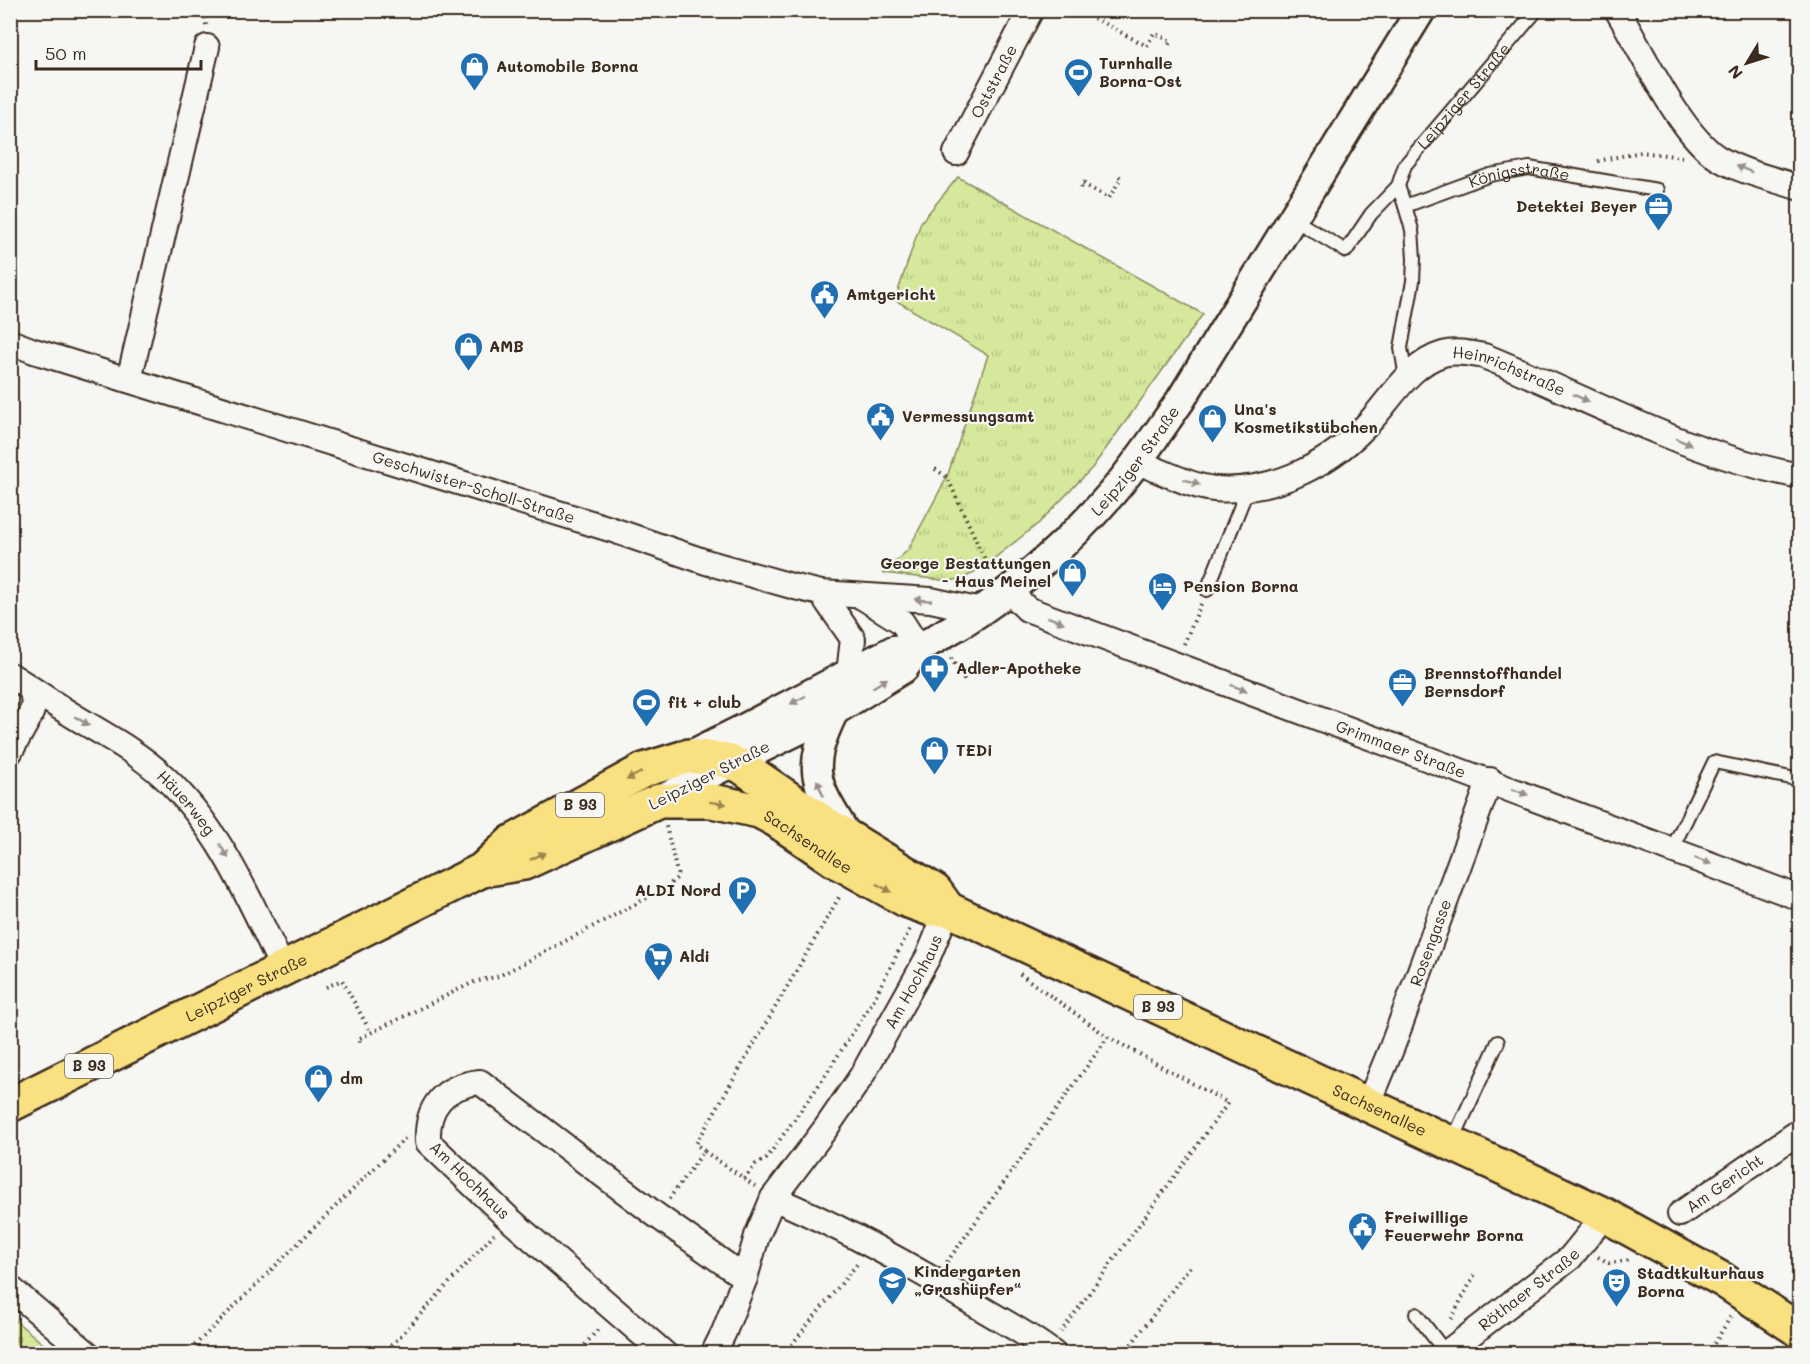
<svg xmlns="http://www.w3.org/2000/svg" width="1810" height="1364" font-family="Mali,sans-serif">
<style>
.grass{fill:url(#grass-tufts);stroke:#88895d;stroke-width:1.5}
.cemetery{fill:url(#cemetery-stones);stroke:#88895d;stroke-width:1.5}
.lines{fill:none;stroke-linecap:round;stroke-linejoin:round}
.service-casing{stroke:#3b2a1e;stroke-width:16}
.minor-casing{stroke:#3b2a1e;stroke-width:28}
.tertiary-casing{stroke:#3b2a1e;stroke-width:33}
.primary-casing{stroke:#3b2a1e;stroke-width:38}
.path{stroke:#3b2a1e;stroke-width:4;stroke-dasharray:1.5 4.5;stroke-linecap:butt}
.service{stroke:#f6f6f2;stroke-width:12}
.minor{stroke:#f6f6f2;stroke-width:24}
.tertiary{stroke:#f6f6f2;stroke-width:28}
.primary{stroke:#f9e181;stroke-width:33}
.oneway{fill:#989088}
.oneway2{fill:#9a8650}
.labels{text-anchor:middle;stroke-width:4.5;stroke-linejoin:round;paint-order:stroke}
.shield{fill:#f6f6f2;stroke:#73675e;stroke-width:1.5}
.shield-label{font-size:15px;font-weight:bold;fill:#3b2a1e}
.poi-label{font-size:16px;font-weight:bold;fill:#3b2a1e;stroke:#f6f6f2;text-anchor:start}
.street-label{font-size:16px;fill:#3b2a1e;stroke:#f6f6f2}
</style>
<defs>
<pattern id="grass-tufts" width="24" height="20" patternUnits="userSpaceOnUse" patternTransform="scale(1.5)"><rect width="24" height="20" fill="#d5e89c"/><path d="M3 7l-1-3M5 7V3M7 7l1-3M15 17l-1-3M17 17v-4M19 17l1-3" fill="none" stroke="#b8c786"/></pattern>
<pattern id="cemetery-stones" width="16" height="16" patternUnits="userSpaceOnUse" patternTransform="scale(1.5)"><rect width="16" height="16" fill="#d5e89c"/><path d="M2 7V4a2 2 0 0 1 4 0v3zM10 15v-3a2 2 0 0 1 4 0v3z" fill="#b8c786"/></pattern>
</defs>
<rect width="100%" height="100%" fill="#f6f6f2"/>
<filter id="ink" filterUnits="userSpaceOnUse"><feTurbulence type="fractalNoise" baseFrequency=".0167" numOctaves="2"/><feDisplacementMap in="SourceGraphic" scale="12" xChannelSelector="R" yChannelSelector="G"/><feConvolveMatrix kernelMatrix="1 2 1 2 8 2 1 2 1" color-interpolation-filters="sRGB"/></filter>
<g filter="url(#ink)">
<!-- grass -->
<path class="grass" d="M958 177 1203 314 1092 468 1039 523 987 564 966 577 950 581 883 573 908 550 947 477 988 355 895 300 921 222Z"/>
<!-- cemetery -->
<path class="cemetery" d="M10 1317H11L54 1353H11Z"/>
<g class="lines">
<defs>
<g id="service">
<path id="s1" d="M1398 186 1405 206 1490 175 1529 168 1657 190"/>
<path d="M1405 206 1412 230 1414 259 1413 281 1401 348 1406 378"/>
<path id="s2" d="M1293 219 1346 251 1371 214 1398 186 1405 165 1537 10"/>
<path d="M1207 590 1248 488"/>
<path d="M1672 849 1714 762 1800 780"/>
<path d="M1452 1142 1498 1042"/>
<path d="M1416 1314 1446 1353"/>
</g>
<g id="minor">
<path d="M1617 10C1642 51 1679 133 1718 158 1741 172 1774 179 1800 188"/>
<path id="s3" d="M956 153 1031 10"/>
<path id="s4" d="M10 342 34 351 610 529 706 562 795 587 821 593 931 600 981 611"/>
<path d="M129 380 207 47"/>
<path id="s5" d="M1137 462C1160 470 1191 487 1215 489 1275 494 1335 462 1373 418 1393 395 1412 363 1443 354 1456 350 1472 354 1484 356 1588 398 1688 455 1800 476"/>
<path id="s6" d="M1008 590 1027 609C1285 706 1542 801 1800 898"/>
<path d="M821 593 853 639 849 673"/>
<path d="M864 598 902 622 918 647"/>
<path id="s7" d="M10 675C31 688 51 702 72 715 103 734 136 751 163 776 220 828 250 901 283 969"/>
<path d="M10 752 30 716 34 704 32 690"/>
<path id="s8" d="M1368 1105 1392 1047 1490 780"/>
<path d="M773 1198C844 1228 910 1265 976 1305 1002 1321 1030 1335 1054 1354"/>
<path id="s9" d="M1680 1214 1800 1131"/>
<path d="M10 1288 88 1354"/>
<path d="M665 1354 508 1218 428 1142C426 1106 444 1086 480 1082L656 1215 745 1278"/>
<path id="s10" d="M713 1354 724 1332 745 1278 757 1236 773 1198 826 1128 861 1077 928 957 948 909"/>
<path id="s11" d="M1445 1354 1570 1258 1605 1215"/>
</g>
<g id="tertiary">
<path d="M834 711C804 772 816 785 849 839"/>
<path id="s12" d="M689 756 747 727 894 650C902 649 910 649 917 648 926 645 937 638 945 633 1003 601 1069 543 1112 493 1137 464 1158 432 1180 401L1421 10"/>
<path d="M659 801 715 771 821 719 904 668 918 647"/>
</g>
<g id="primary">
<path id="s13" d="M482 870 524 863 659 801H712L759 811 776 820 833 859 906 900 931 909H948L1605 1215 1723 1280 1800 1331"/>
<path id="s14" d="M10 1105 482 870 512 842 644 770 689 756 724 760 741 766 823 822 935 891 948 909"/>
</g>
</defs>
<!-- service casing -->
<use href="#service" class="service-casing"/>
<!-- minor casing -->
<use href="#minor" class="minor-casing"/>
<!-- tertiary casing -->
<use href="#tertiary" class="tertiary-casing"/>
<!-- primary casing -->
<use href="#primary" class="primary-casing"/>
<!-- path -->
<g class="path">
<path d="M1078 10 1147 46 1154 33 1171 41 1168 46"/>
<path d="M206 25 205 18 209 10"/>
<path d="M1598 161 1641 152 1682 157"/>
<path d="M1083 184 1109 198 1121 178 1116 174"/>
<path d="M1081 188 1086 178"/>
<path d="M935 469 947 477 987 564"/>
<path d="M1184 644 1201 604"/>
<path d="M951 658 966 683"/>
<path d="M1020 974 1108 1037 1228 1103 1061 1332"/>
<path d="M326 987 342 980 371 1033"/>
<path d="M360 1042 358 1039 474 982 499 976 664 889 678 877 666 826"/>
<path d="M704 1151 696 1144 841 894"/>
<path d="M744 1179 756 1164 766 1159 819 1085 873 1001 910 929"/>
<path d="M669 1199 704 1151 755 1186"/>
<path d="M1598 1257 1609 1263 1631 1260"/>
<path d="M947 1262 1108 1037"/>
<path d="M1451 1319 1475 1274"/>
<path d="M186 1354 406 1137"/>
<path d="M384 1354 494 1234"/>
<path d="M577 1354 600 1327"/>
<path d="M784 1354 858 1263"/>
<path d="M1124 1354 1191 1265"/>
<path d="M1708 1354 1731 1316"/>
</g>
<!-- service -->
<use href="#service" class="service"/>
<!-- minor -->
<use href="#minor" class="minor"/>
<!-- tertiary -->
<use href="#tertiary" class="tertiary"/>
<!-- primary -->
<use href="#primary" class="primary"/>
</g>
<!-- one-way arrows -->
<defs><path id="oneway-solid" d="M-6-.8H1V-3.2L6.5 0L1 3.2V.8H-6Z" transform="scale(1.5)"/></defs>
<g class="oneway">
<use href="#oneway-solid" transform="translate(1744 169) rotate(-157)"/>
<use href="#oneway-solid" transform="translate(1581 398) rotate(24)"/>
<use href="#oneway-solid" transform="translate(1684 442) rotate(22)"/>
<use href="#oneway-solid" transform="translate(1192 482) rotate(18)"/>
<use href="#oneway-solid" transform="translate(923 600) rotate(-175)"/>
<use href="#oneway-solid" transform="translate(1056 620) rotate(21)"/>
<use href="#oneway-solid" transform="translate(880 683) rotate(-32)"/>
<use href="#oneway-solid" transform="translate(1239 688) rotate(21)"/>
<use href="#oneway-solid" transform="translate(798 700) rotate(152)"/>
<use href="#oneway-solid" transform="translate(82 721) rotate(31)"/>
<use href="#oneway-solid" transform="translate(820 788) rotate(-112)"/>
<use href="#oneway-solid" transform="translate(1520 792) rotate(21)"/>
<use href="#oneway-solid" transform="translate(224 851) rotate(59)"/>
<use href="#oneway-solid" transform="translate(1703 861) rotate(21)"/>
</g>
<g class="oneway2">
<use href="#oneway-solid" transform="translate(634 776) rotate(152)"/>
<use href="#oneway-solid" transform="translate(718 803) rotate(7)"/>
<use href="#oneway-solid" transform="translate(538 856) rotate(-25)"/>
<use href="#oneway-solid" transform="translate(884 888) rotate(28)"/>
</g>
</g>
<!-- icons -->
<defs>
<symbol id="shop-pin" viewBox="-11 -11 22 30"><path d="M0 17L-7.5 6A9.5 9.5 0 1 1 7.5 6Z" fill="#1f6fb2" stroke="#f6f6f2"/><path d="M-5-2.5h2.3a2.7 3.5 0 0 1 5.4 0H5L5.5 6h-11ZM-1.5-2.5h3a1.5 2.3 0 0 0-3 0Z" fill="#fff"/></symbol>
<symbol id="stadium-pin" viewBox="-11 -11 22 30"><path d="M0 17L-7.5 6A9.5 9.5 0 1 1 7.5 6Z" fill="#1f6fb2" stroke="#f6f6f2"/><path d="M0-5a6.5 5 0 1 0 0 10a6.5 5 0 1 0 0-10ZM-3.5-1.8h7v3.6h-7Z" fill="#fff"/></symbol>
<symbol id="office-pin" viewBox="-11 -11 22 30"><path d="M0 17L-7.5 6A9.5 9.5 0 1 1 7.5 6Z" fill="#1f6fb2" stroke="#f6f6f2"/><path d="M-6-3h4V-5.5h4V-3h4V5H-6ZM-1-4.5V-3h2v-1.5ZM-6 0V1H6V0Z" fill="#fff"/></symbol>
<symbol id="civic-pin" viewBox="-11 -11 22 30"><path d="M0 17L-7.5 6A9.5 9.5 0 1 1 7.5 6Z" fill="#1f6fb2" stroke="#f6f6f2"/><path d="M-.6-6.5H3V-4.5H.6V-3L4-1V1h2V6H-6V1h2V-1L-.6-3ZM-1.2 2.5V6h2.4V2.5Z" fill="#fff"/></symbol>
<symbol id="hotel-pin" viewBox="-11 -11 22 30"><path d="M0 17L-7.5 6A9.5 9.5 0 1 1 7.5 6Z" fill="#1f6fb2" stroke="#f6f6f2"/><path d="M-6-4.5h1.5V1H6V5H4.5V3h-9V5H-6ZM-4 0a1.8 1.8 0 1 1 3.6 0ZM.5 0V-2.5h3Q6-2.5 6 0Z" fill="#fff"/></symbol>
<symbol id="pharmacy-pin" viewBox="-11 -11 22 30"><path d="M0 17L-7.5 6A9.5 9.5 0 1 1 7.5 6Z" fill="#1f6fb2" stroke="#f6f6f2"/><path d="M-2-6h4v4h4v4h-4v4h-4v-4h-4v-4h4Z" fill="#fff"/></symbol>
<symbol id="parking-pin" viewBox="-11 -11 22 30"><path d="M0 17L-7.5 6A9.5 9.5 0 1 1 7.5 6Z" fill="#1f6fb2" stroke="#f6f6f2"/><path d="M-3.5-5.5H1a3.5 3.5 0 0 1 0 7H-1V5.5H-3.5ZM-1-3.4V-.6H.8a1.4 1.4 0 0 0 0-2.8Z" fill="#fff"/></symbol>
<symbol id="supermarket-pin" viewBox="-11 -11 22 30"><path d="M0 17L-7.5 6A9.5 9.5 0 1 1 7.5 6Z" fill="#1f6fb2" stroke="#f6f6f2"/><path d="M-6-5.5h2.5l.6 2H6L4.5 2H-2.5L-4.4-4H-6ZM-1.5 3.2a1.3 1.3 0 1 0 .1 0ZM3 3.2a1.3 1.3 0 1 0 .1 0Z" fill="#fff"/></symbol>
<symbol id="school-pin" viewBox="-11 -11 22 30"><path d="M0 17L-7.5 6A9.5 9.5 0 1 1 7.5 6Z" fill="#1f6fb2" stroke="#f6f6f2"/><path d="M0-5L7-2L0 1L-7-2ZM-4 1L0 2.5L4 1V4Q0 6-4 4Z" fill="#fff"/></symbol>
<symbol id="theatre-pin" viewBox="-11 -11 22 30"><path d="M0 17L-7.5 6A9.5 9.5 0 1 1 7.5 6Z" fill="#1f6fb2" stroke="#f6f6f2"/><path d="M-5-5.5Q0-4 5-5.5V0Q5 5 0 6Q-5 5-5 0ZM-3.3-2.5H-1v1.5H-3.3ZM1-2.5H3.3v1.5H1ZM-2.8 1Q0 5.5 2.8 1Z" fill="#fff"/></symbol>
</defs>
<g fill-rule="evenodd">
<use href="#shop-pin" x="458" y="50" width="33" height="45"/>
<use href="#stadium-pin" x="1062" y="56" width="33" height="45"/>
<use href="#office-pin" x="1642" y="190" width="33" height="45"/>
<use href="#civic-pin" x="808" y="278" width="33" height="45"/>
<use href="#shop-pin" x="452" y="330" width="33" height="45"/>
<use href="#civic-pin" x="864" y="400" width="33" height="45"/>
<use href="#shop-pin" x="1196" y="402" width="33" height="45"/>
<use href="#shop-pin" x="1056" y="556" width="33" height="45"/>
<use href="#hotel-pin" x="1146" y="570" width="33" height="45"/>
<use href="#pharmacy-pin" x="918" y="652" width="33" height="45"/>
<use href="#office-pin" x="1386" y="666" width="33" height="45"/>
<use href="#stadium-pin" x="630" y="686" width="33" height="45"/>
<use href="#shop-pin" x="918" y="734" width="33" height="45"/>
<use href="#parking-pin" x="726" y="874" width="33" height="45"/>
<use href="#supermarket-pin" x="642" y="940" width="33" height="45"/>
<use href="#shop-pin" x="302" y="1062" width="33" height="45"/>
<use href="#civic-pin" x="1346" y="1210" width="33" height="45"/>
<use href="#school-pin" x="876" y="1264" width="33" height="45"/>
<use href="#theatre-pin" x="1600" y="1266" width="33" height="45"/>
</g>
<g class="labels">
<!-- shield labels -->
<g class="shield">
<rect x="556" y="793" width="48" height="24" rx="4.5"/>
<rect x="1134" y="995" width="48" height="24" rx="4.5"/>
<rect x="65" y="1054" width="48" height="24" rx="4.5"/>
</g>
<g class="shield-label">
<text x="580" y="810">B 93</text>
<text x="1158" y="1012">B 93</text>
<text x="89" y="1071">B 93</text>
</g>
<!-- poi labels -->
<g class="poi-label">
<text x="1099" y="69">Turnhalle<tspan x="1099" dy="18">Borna-Ost</tspan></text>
<text x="496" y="72">Automobile Borna</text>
<text x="1637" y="212" text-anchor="end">Detektei Beyer</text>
<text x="846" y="300">Amtgericht</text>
<text x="489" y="352">AMB</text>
<text x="1234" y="415">Una's<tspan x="1234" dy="18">Kosmetikstübchen</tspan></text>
<text x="902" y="422">Vermessungsamt</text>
<text x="1051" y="569" text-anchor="end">George Bestattungen<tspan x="1051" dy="18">- Haus Meinel</tspan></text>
<text x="1183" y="592">Pension Borna</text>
<text x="956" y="674">Adler-Apotheke</text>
<text x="1424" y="679">Brennstoffhandel<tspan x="1424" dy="18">Bernsdorf</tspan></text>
<text x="668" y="708">fit + club</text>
<text x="956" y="756">TEDi</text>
<text x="721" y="896" text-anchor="end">ALDI Nord</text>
<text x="679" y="962">Aldi</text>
<text x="340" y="1084">dm</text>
<text x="1384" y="1223">Freiwillige<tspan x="1384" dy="18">Feuerwehr Borna</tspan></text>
<text x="914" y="1277">Kindergarten<tspan x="914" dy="18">„Grashüpfer“</tspan></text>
<text x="1637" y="1279">Stadtkulturhaus<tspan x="1637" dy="18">Borna</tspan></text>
</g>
<!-- street labels -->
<g class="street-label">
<text dy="6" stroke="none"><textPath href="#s3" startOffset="81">Oststraße</textPath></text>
<text dy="6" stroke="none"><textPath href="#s2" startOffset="258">Leipziger Straße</textPath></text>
<text dy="6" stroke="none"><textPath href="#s1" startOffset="141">Königsstraße</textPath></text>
<text dy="6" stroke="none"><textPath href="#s5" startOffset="428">Heinrichstraße</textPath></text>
<text dy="6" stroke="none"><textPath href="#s12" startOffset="544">Leipziger Straße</textPath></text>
<text dy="6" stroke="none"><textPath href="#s4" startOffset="486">Geschwister-Scholl-Straße</textPath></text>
<text dy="6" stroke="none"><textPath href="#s6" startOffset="426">Grimmaer Straße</textPath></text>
<text transform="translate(709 775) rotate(-27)" y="6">Leipziger Straße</text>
<text dy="6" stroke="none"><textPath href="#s7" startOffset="219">Häuerweg</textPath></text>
<text dy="6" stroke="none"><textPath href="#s13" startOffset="350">Sachsenallee</textPath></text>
<text dy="6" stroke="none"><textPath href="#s8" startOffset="174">Rosengasse</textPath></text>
<text dy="6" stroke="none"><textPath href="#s10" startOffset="426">Am Hochhaus</textPath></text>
<text dy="6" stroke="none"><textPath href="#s14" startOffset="264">Leipziger Straße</textPath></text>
<text dy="6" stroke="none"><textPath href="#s13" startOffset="984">Sachsenallee</textPath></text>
<text transform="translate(470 1180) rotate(44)" y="6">Am Hochhaus</text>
<text dy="6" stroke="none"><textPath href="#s9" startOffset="54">Am Gericht</textPath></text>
<text dy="6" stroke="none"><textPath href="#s11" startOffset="106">Röthaer Straße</textPath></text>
</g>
</g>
<!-- margin -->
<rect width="1810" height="1364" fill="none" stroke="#f6f6f2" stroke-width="36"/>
<rect x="18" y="18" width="1774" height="1328" fill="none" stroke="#3b2a1e" stroke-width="2" filter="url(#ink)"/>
<!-- north arrow -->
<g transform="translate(1747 63) rotate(232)" stroke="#f6f6f2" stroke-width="4.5" paint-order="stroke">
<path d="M0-4.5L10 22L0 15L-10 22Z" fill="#3b2a1e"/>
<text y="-9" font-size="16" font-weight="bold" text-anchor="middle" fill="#3b2a1e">N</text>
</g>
<!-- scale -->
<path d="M36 60v9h165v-9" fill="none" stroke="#3b2a1e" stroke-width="3"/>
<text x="45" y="60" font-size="18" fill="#3b2a1e" stroke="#f6f6f2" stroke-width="4.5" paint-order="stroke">50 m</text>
</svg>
